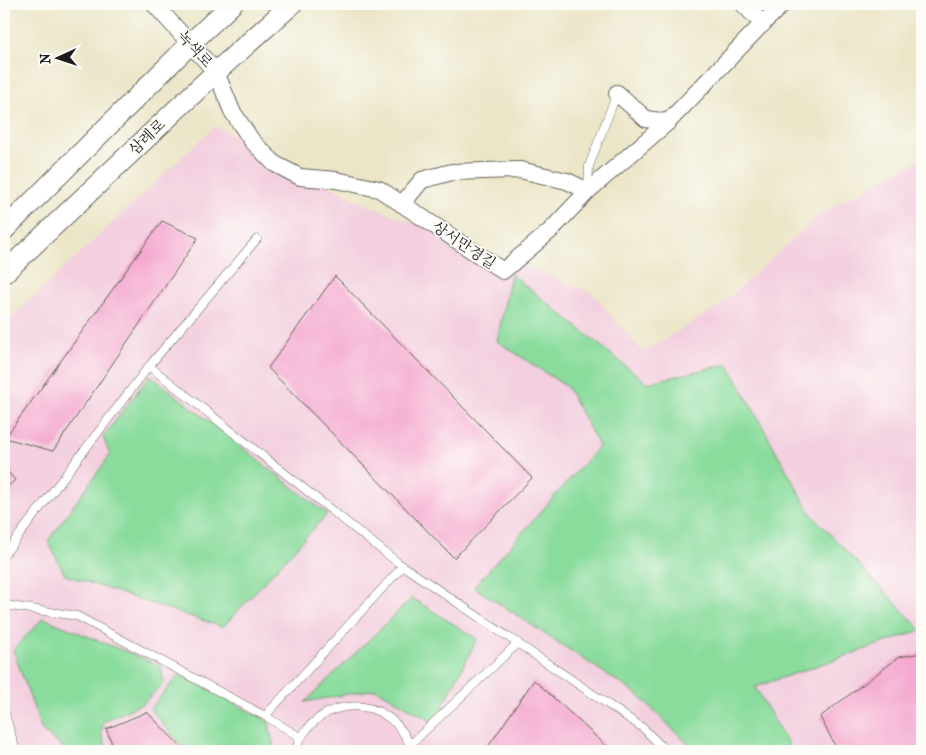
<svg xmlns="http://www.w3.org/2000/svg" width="926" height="755" font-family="'IM FELL French Canon','Noto Serif KR',serif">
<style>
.built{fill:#f3cfdf}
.green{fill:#8adc9d;stroke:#537c5c}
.building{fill:#f4a7cf}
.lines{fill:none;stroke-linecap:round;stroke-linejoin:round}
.service-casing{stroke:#656359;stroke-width:9}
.minor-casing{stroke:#656359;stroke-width:18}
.tertiary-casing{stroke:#656359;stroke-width:22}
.service{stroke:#fff;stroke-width:8}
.minor{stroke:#fff;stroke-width:16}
.tertiary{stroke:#fff;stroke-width:20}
.labels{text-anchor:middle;stroke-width:4;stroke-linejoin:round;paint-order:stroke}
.street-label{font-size:15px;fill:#1c1c1c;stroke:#fdfcf7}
</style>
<rect width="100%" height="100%" fill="#fdfcf7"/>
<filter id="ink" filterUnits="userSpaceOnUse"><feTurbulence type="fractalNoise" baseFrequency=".02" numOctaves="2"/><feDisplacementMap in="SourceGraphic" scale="10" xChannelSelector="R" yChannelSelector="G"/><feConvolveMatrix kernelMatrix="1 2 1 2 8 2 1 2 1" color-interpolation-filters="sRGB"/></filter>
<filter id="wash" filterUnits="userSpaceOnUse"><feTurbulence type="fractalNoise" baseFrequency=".0096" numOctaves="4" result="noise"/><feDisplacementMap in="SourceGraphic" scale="20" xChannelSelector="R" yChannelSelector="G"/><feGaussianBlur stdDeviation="1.12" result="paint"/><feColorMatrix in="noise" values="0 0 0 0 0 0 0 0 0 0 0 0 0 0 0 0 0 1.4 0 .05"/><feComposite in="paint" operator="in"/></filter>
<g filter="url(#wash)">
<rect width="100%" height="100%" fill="#ece6c9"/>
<!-- built -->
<path class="built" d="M215 126 364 204 592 293 643 353 718 307 822 213 922 158V751H4V325Z"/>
<!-- green -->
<g class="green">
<path d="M511 274 647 383 728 364 811 514 921 630 755 687 792 751H695L638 695 474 587 599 446 567 387 497 341Z"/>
<path d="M150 375 327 514 223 627 65 575 48 541 110 455 103 437Z"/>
<path d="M412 598 477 639 434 723 376 689 305 702Z"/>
<path d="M43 618 161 666 164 683 143 703 103 722 101 734 108 751H67L63 747 42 731 13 650Z"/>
<path d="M180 674 269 722 274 751H186L150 709Z"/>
</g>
<g id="blocks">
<!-- building -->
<g class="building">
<path d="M162 221 198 238 53 451 5 438Z"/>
<path d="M335 276 532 478 454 558 268 368Z"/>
<path d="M4 467 15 480 4 490Z"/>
<path d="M922 653V751H838L820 717 899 657Z"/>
<path d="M534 680 612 751H485Z"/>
<path d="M147 712 185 751H115L106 729Z"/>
</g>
</g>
</g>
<g filter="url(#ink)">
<use href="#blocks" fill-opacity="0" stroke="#656359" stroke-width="1"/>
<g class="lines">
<defs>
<g id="service">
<path d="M588 188 589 166 617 93"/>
<path d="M149 366 257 239"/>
<path d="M4 555 149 366 397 562 643 728 666 751"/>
<path d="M4 605 77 616 265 716 300 737"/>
<path d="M4 711 16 751"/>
<path d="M265 716 403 566"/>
<path d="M410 745 518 643"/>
<path d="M295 751C315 692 393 691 412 751"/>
</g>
<g id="minor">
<path d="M154 4 216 72 232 111 252 141 275 164 300 177 336 180 379 189 402 204 422 180 452 172 520 170 567 181 588 191"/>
<path d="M743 4 763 24"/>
<path d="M617 93 646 119 668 122"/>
<path d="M402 204 503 271 550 231 588 191 668 122 764 22 783 4"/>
</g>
<g id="tertiary">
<path d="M4 230 191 43 232 4"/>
<path d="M4 273 216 72 292 4"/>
</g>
</defs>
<!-- service casing -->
<use href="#service" class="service-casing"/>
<!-- minor casing -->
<use href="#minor" class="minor-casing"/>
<!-- tertiary casing -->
<use href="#tertiary" class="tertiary-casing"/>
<!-- service -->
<use href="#service" class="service"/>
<!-- minor -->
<use href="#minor" class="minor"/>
<!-- tertiary -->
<use href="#tertiary" class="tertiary"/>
</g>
</g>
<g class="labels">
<!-- street labels -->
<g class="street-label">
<text transform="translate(195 49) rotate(48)" y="5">녹색로</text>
<text transform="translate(147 137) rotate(-44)" y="5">삼례로</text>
<text transform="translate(464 245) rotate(34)" y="5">상서만경길</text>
</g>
</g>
<!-- margin -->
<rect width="926" height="755" fill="none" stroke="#fdfcf7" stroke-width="20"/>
<!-- north arrow -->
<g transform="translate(58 58) rotate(267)" stroke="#fdfcf7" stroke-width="4" paint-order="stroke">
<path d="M0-4L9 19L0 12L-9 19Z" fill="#1c1c1c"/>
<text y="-8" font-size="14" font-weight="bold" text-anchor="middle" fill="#1c1c1c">N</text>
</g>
</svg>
